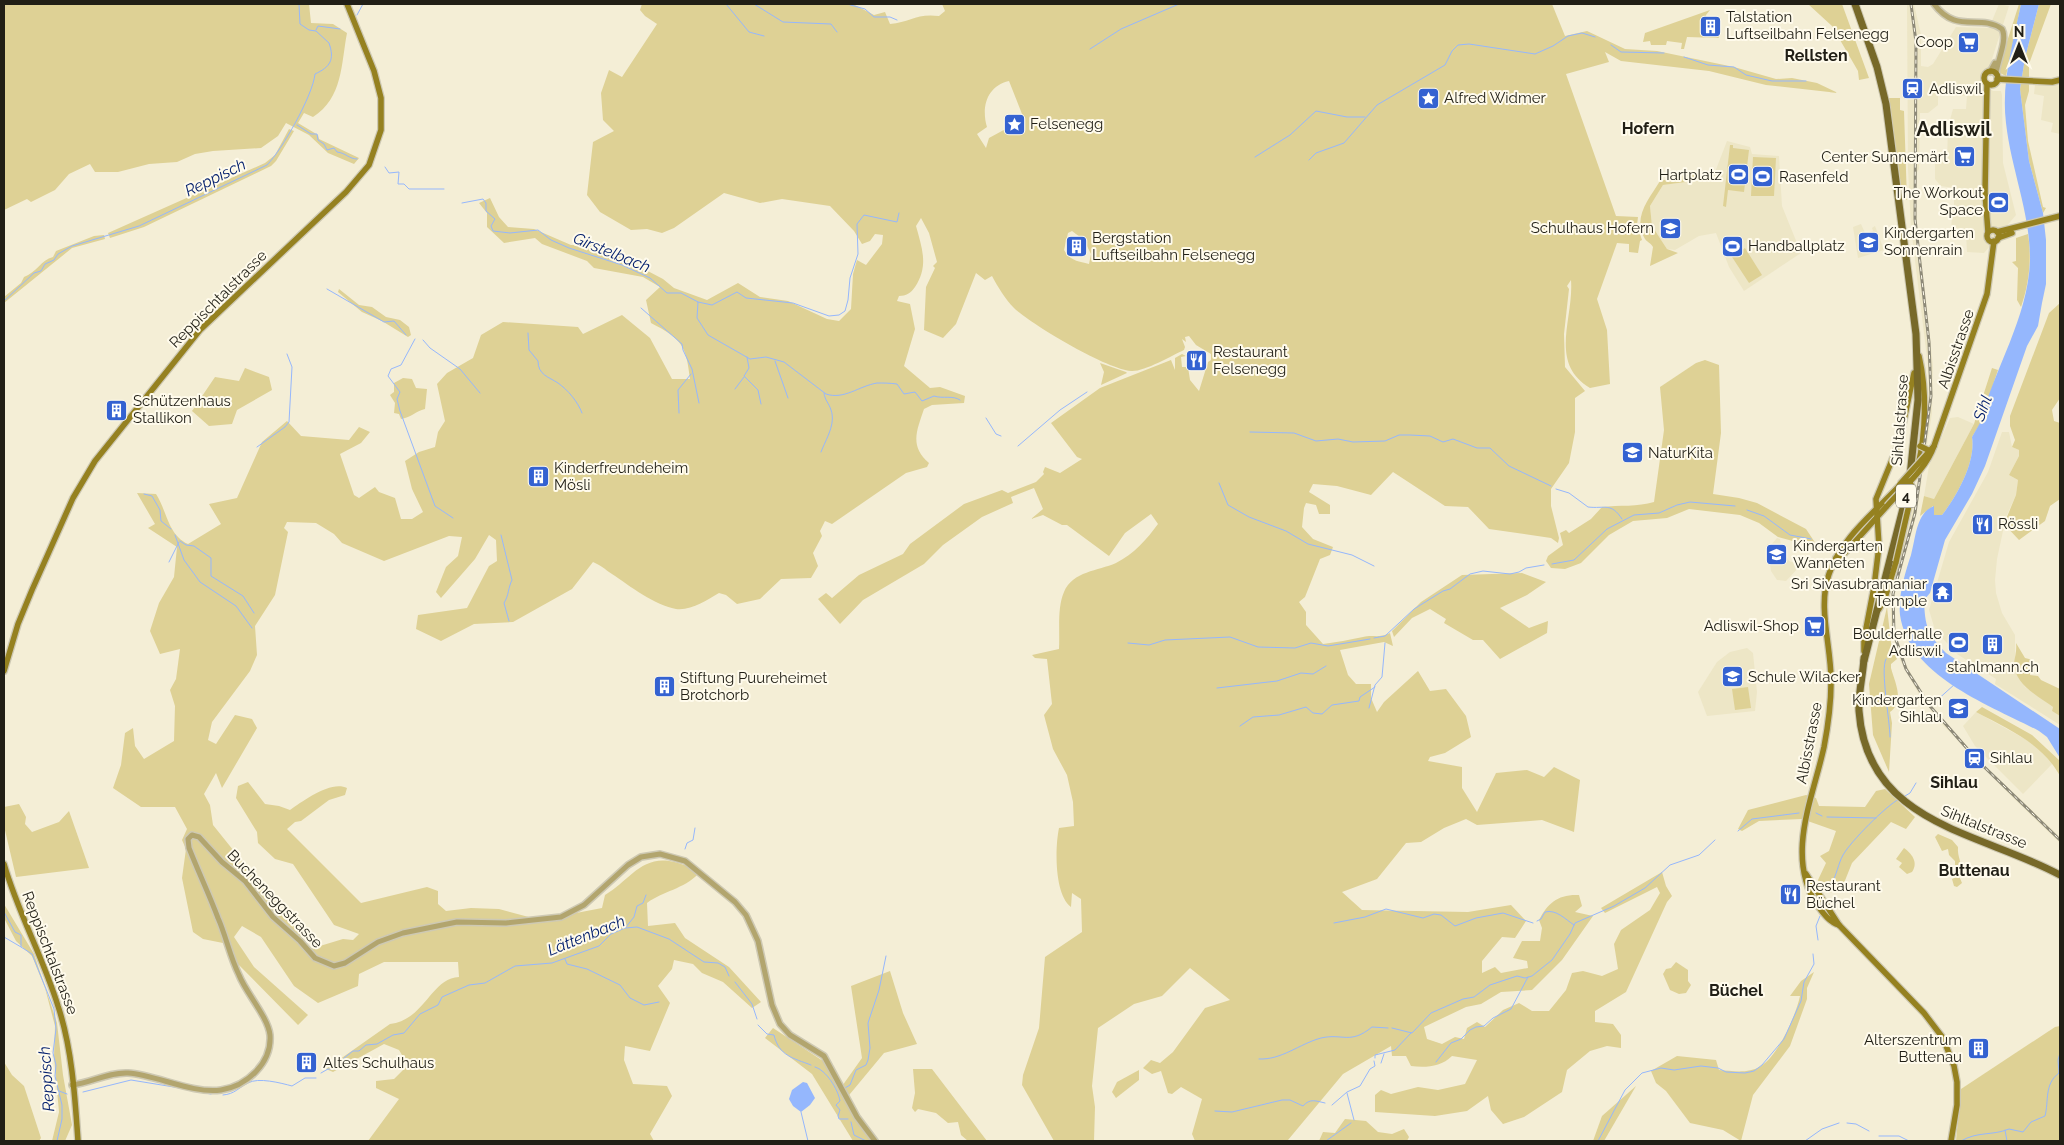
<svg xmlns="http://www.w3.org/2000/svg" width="2064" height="1145" font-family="Raleway,sans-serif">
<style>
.built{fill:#ede6c6}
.green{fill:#ded195;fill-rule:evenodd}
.water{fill:#95b7fd}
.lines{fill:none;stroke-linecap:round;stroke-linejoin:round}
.stream{stroke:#95b7fd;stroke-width:1}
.tertiary-casing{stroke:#cec9b3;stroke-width:8}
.secondary-casing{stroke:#cec9b3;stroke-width:8}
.primary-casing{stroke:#cec9b3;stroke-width:9}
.tertiary{stroke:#b2a56e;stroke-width:5}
.secondary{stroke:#958120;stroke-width:5.5}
.primary{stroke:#776929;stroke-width:7}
.rail-casing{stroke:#8d8978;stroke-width:3}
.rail{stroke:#fffbec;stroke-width:1;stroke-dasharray:4;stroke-linecap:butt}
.secondary-bridge-casing{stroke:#cec9b3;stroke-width:8;stroke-linecap:butt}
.secondary-bridge{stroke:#958120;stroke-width:5.5}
.labels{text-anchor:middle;stroke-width:4;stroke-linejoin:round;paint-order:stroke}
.shield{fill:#fffbec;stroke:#646156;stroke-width:1}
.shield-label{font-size:14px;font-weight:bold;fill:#211f16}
.poi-label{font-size:15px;fill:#211f16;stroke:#fffbec;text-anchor:start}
.street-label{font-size:15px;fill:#211f16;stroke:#fffbec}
.neighbourhood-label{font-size:16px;font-weight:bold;fill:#211f16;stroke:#fffbec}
.water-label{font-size:16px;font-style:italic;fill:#07226f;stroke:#fffbec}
.district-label{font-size:20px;font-weight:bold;fill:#211f16;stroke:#fffbec}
</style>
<rect width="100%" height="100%" fill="#f4eed6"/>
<!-- built -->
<g class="built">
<path d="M1907 4H1914L1921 35V66L1928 67 1933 64 1956 27 1989 28 1999 4 2009 6 1984 84 1993 91H2001L2002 95 2003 163 2016 215 1984 253 1967 252 1966 234 1951 231 1952 216 1954 214V188L1941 186 1935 179V161L1947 162 1948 127 1953 109H1966L1967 96 1958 95 1954 90 1952 82 1950 91H1938V105L1928 113H1920L1919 169 1917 172 1915 184 1917 223 1933 366 1932 413 1927 445H1924L1928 413 1929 374 1911 228 1908 169Z"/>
<path d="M2035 85H2060V134L2051 132 2053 123 2041 120 2044 96 2034 94Z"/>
<path d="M1727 141 1750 147 1752 154 1779 156 1782 206 1801 253 1744 291 1729 267 1716 233 1699 236 1675 250 1667 249 1652 226 1650 206 1663 185 1686 182 1715 172Z"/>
<path d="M1861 224 1865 233 1873 231 1872 228 1875 226 1884 250 1858 258 1853 227Z"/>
<path d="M1958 417 1974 424 1934 499 1924 496 1929 466 1950 418Z"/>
<path d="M2002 432H2009L2012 447 2019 450V456L2009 475 2018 480 2016 495 2006 517 1997 559 1995 580 1996 593 2002 613 2015 635V669L2025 687 2053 707 2052 711 2060 716V725L1995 684 1996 679 1957 654 1935 630 1929 610 1949 542 1988 472Z"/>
<path d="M1627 442 1641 445 1638 463 1624 462Z"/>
<path d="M1922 479 1915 520 1895 591 1894 623 1901 655 1917 685 1931 705 1981 762 2060 837V843L2002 787 1940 722 1920 696 1900 660 1891 628V595L1915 499Z"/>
<path d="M1777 538 1780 539 1781 548 1789 561 1801 565 1786 581 1777 580 1771 571 1767 544 1771 545Z"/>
<path d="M1747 648 1753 653 1757 692 1755 711 1707 716 1698 692 1717 662 1730 652Z"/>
<path d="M1976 712 2036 745 2053 763 2023 794 1975 746 1963 726Z"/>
</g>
<!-- green -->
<g class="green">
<path d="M4 4H309L311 23 333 24 347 33C341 64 343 98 313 117L304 113 298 123 318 135 319 139 359 158 354 164 328 153 309 135 286 123 278 136 261 148 213 151 195 154 177 162 149 164 118 172H95L90 164 69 174 55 190 31 202 27 199 4 210Z"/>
<path d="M642 4H853L874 15 885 12 890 24C910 22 917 13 939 16L945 11 942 4H1552L1565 36 1587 31 1625 49 1657 51 1734 67 1776 79 1792 78 1817 83 1838 93 1766 85 1709 71 1621 61 1605 52 1609 62 1566 74 1616 216 1638 217 1637 225 1642 240 1640 241 1638 253 1629 252V244L1617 243 1597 299 1607 330 1610 384 1590 388C1548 363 1574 319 1571 280L1567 286 1569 289 1564 334 1565 367 1585 391 1575 398V432L1569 463 1551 489V506L1559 538 1558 543 1551 538 1489 529 1468 507 1445 506 1393 472 1371 495 1337 486 1313 484 1309 492 1330 505V514H1319L1316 505 1306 503 1304 508 1302 527 1313 539 1333 547 1330 555 1320 559 1305 597 1299 602 1306 612V625L1323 644C1337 642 1349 640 1363 637 1374 634 1377 639 1390 633L1393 646 1384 642 1340 650 1348 675 1356 684H1371V698L1377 712 1384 702 1418 671 1430 691 1446 689 1466 716 1471 737 1445 753 1430 757 1428 761 1462 767V788L1477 812 1496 773 1527 770 1544 777 1554 767 1580 780 1574 832 1542 820 1477 825 1466 819 1444 828 1421 842 1406 843 1377 879 1342 892 1362 910 1468 912 1511 905 1526 921 1515 938 1502 937 1482 961V973L1495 967 1501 973 1528 968 1527 961 1513 958 1522 941H1540L1542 928 1539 920C1548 903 1558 894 1579 895L1582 906 1575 912 1593 916 1562 960 1532 990 1501 992 1481 1004 1466 1007 1424 1027 1427 1039 1442 1044 1455 1037 1464 1039 1467 1028 1477 1022 1485 1027 1503 1010 1519 1003 1532 1011H1549L1566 990 1572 973 1583 971 1602 976 1618 969 1614 944 1621 930 1650 910 1660 893 1657 887 1605 913 1601 908 1662 872 1666 886 1672 896 1667 902 1626 992 1595 1011V1022L1613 1024 1621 1035V1048L1607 1046 1590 1051 1567 1070 1562 1092 1524 1117 1503 1124 1491 1110 1488 1096 1467 1111 1435 1116 1375 1112V1095L1381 1090 1391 1094 1418 1087 1438 1090 1465 1084 1477 1060 1452 1056C1441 1067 1425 1068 1411 1066L1406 1056H1392L1391 1046 1343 1074 1288 1140 1291 1141H1195L1192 1134 1202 1099 1181 1087 1172 1094 1168 1093 1161 1071 1152 1074 1143 1068 1151 1060 1160 1063 1173 1052 1205 1008 1230 1000 1190 968 1162 996 1134 1004 1098 1028 1092 1086 1095 1107 1094 1141H1054L1022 1085 1023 1075 1039 1028 1045 957 1082 932 1081 899 1072 893 1071 907C1054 894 1055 847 1059 828L1074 826 1073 802 1067 775 1053 749 1044 715 1052 704 1047 659 1035 658 1032 655 1059 649C1060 631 1057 608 1064 592 1073 571 1098 571 1116 563 1134 554 1147 539 1158 524L1151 514 1125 533 1109 556 1067 525H1062L1043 515 1031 519 1043 509 1034 488 1011 497 1013 503 982 517 943 545 924 564 863 600 840 624 818 599 826 593 832 598 859 575 903 554 910 544 964 504 1002 490 1008 493 1036 482 1044 474 1043 472 1045 467 1060 473 1082 459 1077 457 1051 423 1100 388 1171 360 1175 370V358L1182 354 1186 356 1181 357 1182 367H1188L1190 380 1199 391 1208 362 1211 360V354L1196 345 1189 336 1185 337 1186 342 1182 339 1185 347 1184 350C1171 356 1144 372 1131 371 1108 370 1030 324 1014 308 1005 299 998 287 992 276L985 280 976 273 956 324 943 338 924 330 926 287 935 268 933 266 937 262 929 233 921 218 916 226C922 248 929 266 915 287 911 293 906 296 899 296L897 301 910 304 915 329 904 366 930 388 940 387 965 396 964 403 932 405 924 409C917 430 909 446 929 463L927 467 906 473 832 524 825 521 820 531 822 536 813 553 818 566 811 578 781 579 760 599 737 604 726 595 719 593C707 600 691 611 676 609 654 605 630 586 612 574 603 568 602 566 593 562L572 589 513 622 474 624 441 641 416 629 418 615 467 608 489 566 497 561 496 540 489 535 475 559 441 598 436 592 446 567 458 556 462 537 449 536 384 561 342 543 334 534 316 523 287 522 284 528 288 532 275 595 255 626 257 655 250 671 212 722 208 740 216 744 235 715 252 719 257 728 222 788 216 773 204 794 210 805 213 825 303 937V941L310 949 343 939 353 940 359 934 334 925 293 864 275 859 258 843 257 832 236 798 238 786 248 782 265 804 279 806 290 810C303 801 331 780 347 788L345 795 329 800 301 821 295 822 287 829 361 903 427 887 438 891V904L446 911 471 908 499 909 540 920 602 908 605 895C628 882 640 857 669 861 681 863 689 866 698 874 684 889 663 891 647 903L648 926 675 923 685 938 729 967 761 1002 752 1008 723 982 702 973 693 964 674 960 672 969 658 986 670 1003 650 1051 625 1046 624 1060 633 1084 667 1086 672 1096 650 1134 654 1141H368L399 1099 376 1088V1081L394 1079 408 1065 399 1050 384 1044 333 1072 326 1069 390 1024C425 1020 431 978 459 977L458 962H384L359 974 358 986 318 1003 294 986 261 937 242 926 234 937 254 967 308 1015 298 1025 232 958 223 943 203 939 193 932 182 878 186 849 182 840 187 829 175 807H141L113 788 121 765 125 733 133 728 135 746 144 759 174 741 175 706 170 690 176 679 180 649 160 654 150 631 159 603 174 577 177 547 148 528 155 524 137 493 156 494C167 511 168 535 188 544L221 524 209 504 237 498 262 442 287 421 301 436 349 440 359 427 370 432 361 443 340 454 354 495 359 498 375 487 379 492 395 498 401 519H412L423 512 412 489 405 461 419 452 435 447 438 432 445 421 437 384 447 373 473 358 481 335 503 322 578 327 583 334 622 315 650 338 672 379H690C686 345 682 339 651 323L646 300 660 287 643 277 594 268 587 261 542 244 535 238 504 243 487 227V213L479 203 490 198 499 217 508 227 534 229 571 245 600 246 663 279 674 288 707 300 738 283 760 297 788 301 827 319 839 321 851 309 853 274 857 260 866 265 882 244 883 235 875 234 870 241 862 244 854 231 830 206 782 199 760 203 724 193 674 228 662 233 647 229 631 230 600 212 587 195 593 142 614 131 603 120 601 93 609 70 622 77 657 24 645 16 640 10ZM1009 81 1024 119 989 138 986 148 977 134 987 127C981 107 987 86 1009 81ZM1072 231 1084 240 1091 254 1089 264C1077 261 1071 261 1064 250L1068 233Z"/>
<path d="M1808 4H1842L1869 78 1859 80 1858 71 1832 26Z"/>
<path d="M2019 4H2021L2006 76 2000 73 1999 67Z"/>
<path d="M2039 4H2051L2029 64V91L2025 105 2028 141 2043 207 2046 208 2043 213 2029 161 2020 89 2025 58Z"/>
<path d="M1710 10 1706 15 1707 20 1703 22 1708 32 1716 31 1719 38 1687 37 1684 49H1681L1682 43 1667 41 1666 45H1651L1650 41 1643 42 1645 33Z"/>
<path d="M1889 98H1900V110L1904 111 1907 200H1903Z"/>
<path d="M289 129 294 131 276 161 271 166 144 227 110 238 108 233 265 163 275 155Z"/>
<path d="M1730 145H1733V148L1749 150 1744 192 1728 190 1726 207 1723 206Z"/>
<path d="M1753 157 1776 158 1774 196H1751Z"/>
<path d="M1708 170V175L1686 182 1663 185 1650 206 1652 226 1667 249 1678 253 1650 266 1653 247C1651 243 1647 242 1645 239 1632 218 1649 199 1660 181Z"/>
<path d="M2028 234C2032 259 2029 284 2021 307L2017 300 2018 268 2012 262 2016 261V238Z"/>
<path d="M104 235 105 239 72 248 4 303V297L21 283 24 277C36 273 41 260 53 257L56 251 94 236Z"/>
<path d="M1745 248 1762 275 1749 283 1732 257Z"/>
<path d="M339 289 359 305 372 307 386 317 400 320 409 327 411 335 408 337 382 321 362 312 338 292Z"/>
<path d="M2060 303V398L2052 410 2054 421 2060 423V499L2050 506 2045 521 2019 540 2004 524 2016 495 2018 480 2009 475 2019 456V450L2012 447 2015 440 2010 426V416L2049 313Z"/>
<path d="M1705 360 1719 365 1721 433 1713 494 1739 498 1757 503 1806 529 1816 544 1815 547 1778 537 1759 523 1740 515 1689 509 1667 518 1633 521 1609 535 1581 563 1565 569 1551 568 1546 561 1548 556 1563 545 1560 533 1566 530 1569 533 1591 519 1602 507C1619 505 1638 507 1654 502L1664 430 1660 387 1696 363Z"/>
<path d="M1100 363 1126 372 1127 373 1101 385 1104 372Z"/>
<path d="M245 368 269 377 272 390 237 410 232 424 209 426 192 411 215 377 239 381Z"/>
<path d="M1992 368 1998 370 1980 424 1972 437C1976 462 1957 496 1942 515H1934L1933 506 1920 516 1924 496 1934 499 1974 424Z"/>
<path d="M403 378 412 379 416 388 427 389 425 409C416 411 410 418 401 419L399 414 394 413 395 403 390 395 394 392V383Z"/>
<path d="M1522 573 1546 582 1527 595 1500 608 1529 628 1548 621 1547 633 1500 659 1483 640H1473L1444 623 1446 619 1430 609 1412 618 1394 637 1392 631 1421 602 1462 575Z"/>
<path d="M1887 607 1891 643 1897 659 1891 664V668C1895 683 1905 701 1890 712L1892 723 1889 772 1873 735 1869 684Z"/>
<path d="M2016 643 2025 658 2033 660 2030 675 2038 676 2041 680 2060 689V716L2052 711 2053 707C2038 696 2014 684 2014 663 2015 656 2017 650 2016 643Z"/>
<path d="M1748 687 1751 708 1735 710 1732 689Z"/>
<path d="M1982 707 2032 735 2060 761V776C2042 743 2008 729 1976 712Z"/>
<path d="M1885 789 1915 817 1906 829 1891 822 1852 863 1842 888 1829 893 1820 888 1818 880 1826 863 1820 856 1829 851 1836 831 1802 819 1759 821 1742 831 1738 829 1748 810 1806 795 1816 798 1819 806 1865 807 1876 791Z"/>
<path d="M19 804 26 817 25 824 32 832 59 822 69 811 89 868 16 877 4 826V807Z"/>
<path d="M1938 834 1952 840 1958 847C1957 857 1963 865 1962 875L1959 876 1962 883 1957 887 1954 886 1952 879 1959 876 1955 872V861L1949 855 1948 849 1942 851 1935 837Z"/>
<path d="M1904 848C1911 853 1919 862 1912 872L1907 874 1899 867 1902 863 1896 859Z"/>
<path d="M4 904 34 954 57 1023 63 1075 72 1125 65 1141H52L59 1112 54 1057 55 1026 45 988 32 956 16 941 4 918Z"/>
<path d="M1676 962 1688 970V981L1691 985 1686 993 1679 994 1670 990 1663 974 1666 969 1671 968Z"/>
<path d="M890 971 903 1013 917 1044 884 1053 845 1100 872 1141H853L812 1074 765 1038 773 1028 826 1063 840 1089 862 1058 851 986Z"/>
<path d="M1814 972 1807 988V999L1790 1046 1753 1095 1741 1141 1723 1130 1690 1123 1666 1091 1656 1083 1651 1071 1677 1056 1716 1060 1719 1070C1733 1071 1748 1074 1761 1066 1778 1056 1796 1015 1800 996H1790L1801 981Z"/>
<path d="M2060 1026V1141H1956L1961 1089 2055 1027Z"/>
<path d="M4 1062 12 1075 24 1086 41 1138 39 1141H4Z"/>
<path d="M913 1069H932L987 1141H968L961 1135 958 1122 948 1123 936 1113 918 1109 915 1112 912 1108 915 1093Z"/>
<path d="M1139 1070V1080L1116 1098 1112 1092 1117 1082Z"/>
<path d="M1636 1086 1604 1141H1593L1602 1116Z"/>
<path d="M1345 1119 1366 1121 1378 1132 1392 1134 1404 1129 1409 1137 1407 1141H1319L1323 1132 1335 1133Z"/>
</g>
<!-- water -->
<g class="water">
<path d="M2021 4H2039L2025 58 2020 89 2029 161 2043 213 2046 240V284L2042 303 2038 326 2027 346 1985 466 1972 494 1945 540 1930 593 1924 600C1925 626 1927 634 1946 653L2060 729V758L2047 737 2039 731C1990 705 1909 677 1900 615 1898 596 1905 573 1911 555 1916 537 1916 513 1934 506V515H1942C1957 496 1976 462 1972 437L1980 423C1994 369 2028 318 2030 261 2031 215 2011 169 2006 123 2001 83 2013 43 2021 4Z"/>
<path d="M803 1082 807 1083 815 1098 810 1105 801 1112 793 1106 789 1099 792 1090Z"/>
</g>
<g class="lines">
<!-- stream -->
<g class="stream">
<path d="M726 4 749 32 764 36"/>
<path d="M754 4 783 22 831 24 837 32"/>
<path d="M835 4H841"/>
<path d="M847 4 865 9 874 17H890L897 20"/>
<path d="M357 15 363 4"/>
<path d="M316 30 318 26 340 29"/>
<path d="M1611 45 1621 52 1664 53"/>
<path d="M1090 49 1121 29 1179 4"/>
<path d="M1684 57 1708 65 1734 67 1746 75 1772 81H1806"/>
<path d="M297 125 311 134H317L318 140 324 144 327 150 334 148 337 152C346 153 349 159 357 159"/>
<path d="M1255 157 1290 135 1316 111 1347 117H1365"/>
<path d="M1309 160 1316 153 1344 143 1377 105 1445 65 1452 51 1458 45 1469 44 1535 54 1553 46 1568 36 1582 33 1595 37"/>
<path d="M385 167 389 173 399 172 398 184H404L409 189H444"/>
<path d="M462 203 483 199 486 203V211L495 219 491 226 493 231 510 233 538 230 551 240 569 248 622 265 650 278 667 293H681L698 302 697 318 708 335 750 359 766 357 784 362 826 394C844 400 859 386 877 383 883 383 890 383 897 384L904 394 915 392 922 401 934 396C943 399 953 395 960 400"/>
<path d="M327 289 384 322 394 321 406 335"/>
<path d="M4 301 34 273 41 271 45 264 54 260 58 254 72 246 139 226 267 165C282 150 313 95 315 74 330 67 335 60 329 43L316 31 309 30 300 24 299 4"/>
<path d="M698 302 712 305 737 292 746 298 793 303 829 316 839 315 845 311 848 300 850 278 858 254 857 224 864 215 897 222 899 213"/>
<path d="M641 308 682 344 683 350 692 369 699 403"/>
<path d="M528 333 529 350 538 361C538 375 549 377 558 383 568 390 578 402 582 413"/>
<path d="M415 339 401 365 391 369 388 376 400 392 397 399 400 411 435 506 453 518"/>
<path d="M423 340 430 348 460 369 480 393"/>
<path d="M747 357 749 368 744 376 758 390 761 404"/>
<path d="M775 361 788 398"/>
<path d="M735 389 744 377"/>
<path d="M679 413 678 390 691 374"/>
<path d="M986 418 996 434 1001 436"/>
<path d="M1250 432 1294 433 1316 441 1338 439 1353 442 1385 441 1399 435H1410L1430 436 1443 442 1453 439 1477 448H1490L1509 466 1551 486"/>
<path d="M1018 446 1060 410 1087 392"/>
<path d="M257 447 285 427 289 422 292 367 287 354"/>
<path d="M821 452C826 439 836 424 831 410 829 403 825 401 824 393"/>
<path d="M1219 483 1228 505 1249 517 1286 531 1308 544 1352 555 1374 566"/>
<path d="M1556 489 1569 493 1588 507C1605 509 1611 502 1622 519"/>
<path d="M144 494 152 496 160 510 161 521 171 529"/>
<path d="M1747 510 1764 516 1790 535 1811 539"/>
<path d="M175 535 184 560 200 582 236 606 252 628"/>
<path d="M501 535 512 580C508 588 509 595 504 603L509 621"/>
<path d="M180 541 186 545 194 546 211 558V576L243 596 254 613"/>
<path d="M169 562 179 542"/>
<path d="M1552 564 1574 560 1607 529 1634 515 1659 513 1677 505 1690 502 1735 506"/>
<path d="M1374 638 1385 636 1414 609 1443 591 1450 589 1470 574 1483 571 1510 574 1519 572 1526 568 1544 565"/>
<path d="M1128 643 1149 645 1165 640 1230 637 1258 647 1295 648 1311 643 1328 646 1370 639"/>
<path d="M1886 659C1880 669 1890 721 1890 737"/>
<path d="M1217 688 1277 681 1301 673 1313 674 1326 666"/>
<path d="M1935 702 1955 684"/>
<path d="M1369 708 1375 685 1382 677 1385 643"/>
<path d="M1240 726 1253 717 1279 715 1306 707 1313 713 1322 714 1332 705 1359 701 1360 697 1375 687"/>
<path d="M1905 796 1910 793 1916 783"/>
<path d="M1816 813 1822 816"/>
<path d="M1827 817 1876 818"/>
<path d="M1738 831 1752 819 1799 813"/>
<path d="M685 849 687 843 693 840 695 828"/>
<path d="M1831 884C1837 875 1838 864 1843 855 1851 841 1886 806 1899 799"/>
<path d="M4 912 15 932 21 935V947L32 954 54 1009 56 1029 53 1053 56 1065 55 1076 62 1105V1119L57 1141"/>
<path d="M1537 921 1541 919 1545 912C1556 909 1565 919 1574 925"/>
<path d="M1334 923 1365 917 1386 909 1423 918 1434 914 1441 915 1455 926 1476 918 1503 913 1533 923"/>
<path d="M626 927 634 917 637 906 643 903 646 895"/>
<path d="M4 937 21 947"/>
<path d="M1818 940 1816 926 1820 916"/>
<path d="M565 959 567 964 587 969 620 985 630 998 644 1005 659 1002"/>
<path d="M735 982 752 1004 757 1019"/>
<path d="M758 1025 767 1034 774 1035C779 1056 793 1058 811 1065"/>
<path d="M1392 1028 1412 1033 1431 1013 1463 999 1474 997 1490 985 1517 976 1525 978 1532 976 1552 960 1570 934 1575 923 1614 906 1645 888 1670 865 1699 855 1715 840"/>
<path d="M1375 1058V1055L1395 1050 1411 1033"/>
<path d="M1259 1059C1282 1060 1299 1044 1321 1038 1343 1033 1350 1045 1372 1027L1388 1028"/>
<path d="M1436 1062 1451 1043 1461 1039 1470 1030 1476 1027 1484 1026 1493 1018 1511 1009 1528 977"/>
<path d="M1381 1063 1384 1054"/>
<path d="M815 1067C826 1070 838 1089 840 1101L836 1105 840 1110 838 1116 839 1119H848"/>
<path d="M321 1073 328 1069H338L344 1058 353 1051H359L366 1045 377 1044 393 1035 404 1033 420 1014 438 1005 442 997 469 985 485 983 515 966 552 963 599 946 611 934 625 928 637 927 669 939 704 962 718 963 725 967 729 976"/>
<path d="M845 1088 850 1085 856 1070 866 1065 868 1060 870 1048 868 1023 879 990 886 956"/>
<path d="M59 1091 67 1094"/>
<path d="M83 1092 131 1080 180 1088"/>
<path d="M199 1092 211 1094"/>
<path d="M1347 1093 1354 1120"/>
<path d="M223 1095C235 1094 238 1088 248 1083 258 1077 281 1083 292 1086L305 1078H316"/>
<path d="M1332 1105 1347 1092 1360 1086 1370 1069 1375 1066 1374 1061"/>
<path d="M1215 1111 1232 1112 1282 1100H1290L1303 1106C1310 1098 1316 1101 1325 1103"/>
<path d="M801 1112 808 1141"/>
<path d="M851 1122 854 1135 866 1141"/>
<path d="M1847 1123 1856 1124 1869 1131"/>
<path d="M2005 1130 2007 1141"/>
<path d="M1879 1136H1899L1909 1141"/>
<path d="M1326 1141 1351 1123"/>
<path d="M1598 1141 1625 1090 1642 1073 1661 1068 1674 1070 1701 1066 1718 1068 1726 1072 1745 1073 1754 1071 1762 1065 1784 1039 1801 1001 1804 982 1814 964 1813 954"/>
<path d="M1805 1141 1822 1129 1839 1123"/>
<path d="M1918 1141H1921"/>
<path d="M1961 1141C1978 1131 1992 1136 2009 1129L2023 1132 2031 1122 2045 1116C2049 1101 2044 1084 2059 1073L2058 1060 2060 1053"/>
</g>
<defs>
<g id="tertiary">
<path d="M1934 4C1957 35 1979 13 2002 29 2008 40 1997 61 1996 74"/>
<path d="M1990 72 1995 63"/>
<path d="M72 1085C91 1083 108 1072 128 1073 157 1075 192 1094 221 1090 247 1086 272 1063 270 1035 268 1017 246 993 239 975 230 957 226 936 218 918 209 894 198 871 189 848L188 839 192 835 199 837 222 862 245 881 273 917 300 941 315 958 334 966 345 963 378 942 403 933 457 922 506 923 561 917 584 905 628 865 641 857 660 854 685 861 735 902 746 915 758 941 772 1005 780 1024 790 1035 824 1056 857 1117 875 1141"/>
</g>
<g id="secondary">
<circle cx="1991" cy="78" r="7"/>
<path d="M1997 79 2052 82 2060 80"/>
<path d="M1987 84 1985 193 1988 232"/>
<circle cx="1993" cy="236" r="6"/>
<path d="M1997 232 2060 216"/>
<path d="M1998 238 2012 233"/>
<path d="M1934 446 1987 294 1994 241"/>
<path d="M1918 466C1926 432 1927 391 1919 356"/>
<path d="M1836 558 1843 555 1887 506"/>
<path d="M1879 609 1885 598 1896 562"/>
<path d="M1864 651V639L1874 587 1879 546 1876 499 1899 443 1914 373"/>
<path d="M4 671 18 624 32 590 73 498 95 461 200 330 346 192 369 165 381 130V98L374 71 347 4"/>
<path d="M4 864C18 913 43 957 58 1006 72 1048 75 1097 78 1141"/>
<path d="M1806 874 1839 925 1924 1013 1943 1038 1954 1066 1957 1082V1105L1951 1141"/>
<path d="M1839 925C1829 922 1823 913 1817 905 1785 856 1813 798 1824 747 1828 726 1831 704 1831 683 1832 648 1817 608 1829 574 1841 538 1874 513 1899 486"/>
</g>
<g id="primary">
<path d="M1855 4 1877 67 1886 104 1916 334 1918 400 1909 485 1864 661"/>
<path d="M1864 658C1863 676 1858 693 1859 711 1867 825 1981 832 2060 875"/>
</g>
</defs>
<!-- tertiary casing -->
<use href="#tertiary" class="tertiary-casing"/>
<!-- secondary casing -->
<use href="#secondary" class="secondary-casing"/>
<!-- primary casing -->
<use href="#primary" class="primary-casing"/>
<!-- tertiary -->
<use href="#tertiary" class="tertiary"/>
<!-- secondary -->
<use href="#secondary" class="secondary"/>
<!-- primary -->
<use href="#primary" class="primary"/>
<defs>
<path id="rail" d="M1911 4 1916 42 1915 219 1929 342 1931 396 1915 513 1893 594 1894 634 1906 669 1929 705 1978 761 2060 840"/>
</defs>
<!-- rail casing -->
<use href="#rail" class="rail-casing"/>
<!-- rail -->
<use href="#rail" class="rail"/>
<defs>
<g id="secondary-bridge">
<path d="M1920 446 1928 450"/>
<path d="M1900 484 1934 446"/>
<path d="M1887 506C1904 487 1926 469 1934 446"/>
<path d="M1896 562 1913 488 1909 481 1899 486"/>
</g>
</defs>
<!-- secondary-bridge casing -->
<use href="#secondary-bridge" class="secondary-bridge-casing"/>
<!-- secondary-bridge -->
<use href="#secondary-bridge" class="secondary-bridge"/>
</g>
<!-- icons -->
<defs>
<symbol id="building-square" viewBox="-11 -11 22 22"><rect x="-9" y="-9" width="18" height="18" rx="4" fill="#3462d1" stroke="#fffbec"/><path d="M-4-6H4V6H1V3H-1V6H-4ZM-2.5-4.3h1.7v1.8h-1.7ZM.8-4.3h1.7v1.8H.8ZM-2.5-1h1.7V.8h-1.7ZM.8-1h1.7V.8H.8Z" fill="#fff"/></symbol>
<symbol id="supermarket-square" viewBox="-11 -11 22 22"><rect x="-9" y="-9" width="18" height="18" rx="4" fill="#3462d1" stroke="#fffbec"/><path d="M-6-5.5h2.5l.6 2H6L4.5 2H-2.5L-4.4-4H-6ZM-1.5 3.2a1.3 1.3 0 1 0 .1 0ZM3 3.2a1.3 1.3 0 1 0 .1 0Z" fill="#fff"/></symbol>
<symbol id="station-square" viewBox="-11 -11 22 22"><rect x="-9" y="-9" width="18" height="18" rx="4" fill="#3462d1" stroke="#fffbec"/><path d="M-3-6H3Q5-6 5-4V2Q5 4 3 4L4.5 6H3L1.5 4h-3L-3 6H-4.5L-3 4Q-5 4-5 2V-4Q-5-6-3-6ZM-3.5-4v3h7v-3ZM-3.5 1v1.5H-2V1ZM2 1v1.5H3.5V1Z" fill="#fff"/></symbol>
<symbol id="sight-square" viewBox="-11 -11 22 22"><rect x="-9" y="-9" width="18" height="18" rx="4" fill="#3462d1" stroke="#fffbec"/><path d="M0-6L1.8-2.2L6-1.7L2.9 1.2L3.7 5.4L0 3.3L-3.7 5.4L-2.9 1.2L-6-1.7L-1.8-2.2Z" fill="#fff"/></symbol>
<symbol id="stadium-square" viewBox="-11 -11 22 22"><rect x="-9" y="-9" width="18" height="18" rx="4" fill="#3462d1" stroke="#fffbec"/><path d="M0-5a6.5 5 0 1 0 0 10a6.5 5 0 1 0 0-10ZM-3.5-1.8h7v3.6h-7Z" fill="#fff"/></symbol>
<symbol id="school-square" viewBox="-11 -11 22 22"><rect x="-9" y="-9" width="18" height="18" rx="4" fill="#3462d1" stroke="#fffbec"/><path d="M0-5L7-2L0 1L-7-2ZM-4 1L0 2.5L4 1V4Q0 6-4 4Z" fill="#fff"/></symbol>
<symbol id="restaurant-square" viewBox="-11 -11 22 22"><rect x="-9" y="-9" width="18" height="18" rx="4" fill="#3462d1" stroke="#fffbec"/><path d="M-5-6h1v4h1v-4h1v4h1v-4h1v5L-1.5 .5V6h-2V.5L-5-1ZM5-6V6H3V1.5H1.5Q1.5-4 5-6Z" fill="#fff"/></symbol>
<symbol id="temple-square" viewBox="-11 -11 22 22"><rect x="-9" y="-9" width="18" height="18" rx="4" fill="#3462d1" stroke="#fffbec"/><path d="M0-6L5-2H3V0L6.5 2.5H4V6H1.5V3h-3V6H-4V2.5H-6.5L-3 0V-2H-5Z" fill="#fff"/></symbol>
</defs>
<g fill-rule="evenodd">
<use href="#building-square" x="1698" y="14" width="25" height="25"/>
<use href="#supermarket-square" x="1956" y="30" width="25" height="25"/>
<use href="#station-square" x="1900" y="76" width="25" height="25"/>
<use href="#sight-square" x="1416" y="86" width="25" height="25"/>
<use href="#sight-square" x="1002" y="112" width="25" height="25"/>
<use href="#supermarket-square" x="1952" y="144" width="25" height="25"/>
<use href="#stadium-square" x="1726" y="162" width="25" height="25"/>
<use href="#stadium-square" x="1750" y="164" width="25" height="25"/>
<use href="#stadium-square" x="1986" y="190" width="25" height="25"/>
<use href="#school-square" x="1658" y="216" width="25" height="25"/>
<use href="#school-square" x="1856" y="230" width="25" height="25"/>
<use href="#stadium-square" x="1720" y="234" width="25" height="25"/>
<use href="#building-square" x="1064" y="234" width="25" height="25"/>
<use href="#restaurant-square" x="1184" y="348" width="25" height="25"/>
<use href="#building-square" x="104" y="398" width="25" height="25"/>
<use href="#school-square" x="1620" y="440" width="25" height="25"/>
<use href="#building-square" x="526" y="464" width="25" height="25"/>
<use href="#restaurant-square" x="1970" y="512" width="25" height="25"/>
<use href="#school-square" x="1764" y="542" width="25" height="25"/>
<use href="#temple-square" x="1930" y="580" width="25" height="25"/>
<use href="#supermarket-square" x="1802" y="614" width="25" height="25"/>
<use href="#stadium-square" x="1946" y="630" width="25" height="25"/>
<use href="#building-square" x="1980" y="632" width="25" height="25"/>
<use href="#school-square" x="1720" y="664" width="25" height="25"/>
<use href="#building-square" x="652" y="674" width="25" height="25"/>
<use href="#school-square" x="1946" y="696" width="25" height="25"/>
<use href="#station-square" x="1962" y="746" width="25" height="25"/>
<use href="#restaurant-square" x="1778" y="882" width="25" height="25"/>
<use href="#building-square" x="1966" y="1036" width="25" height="25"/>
<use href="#building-square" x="294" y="1050" width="25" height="25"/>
</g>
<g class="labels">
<!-- shield labels -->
<rect class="shield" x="1896" y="484.5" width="20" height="23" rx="4"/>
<g class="shield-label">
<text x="1906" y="501">4</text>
</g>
<!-- poi labels -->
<g class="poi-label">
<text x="1726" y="22">Talstation<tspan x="1726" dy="17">Luftseilbahn Felsenegg</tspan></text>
<text x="1953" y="47" text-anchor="end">Coop</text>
<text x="1929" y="94">Adliswil</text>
<text x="1444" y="103">Alfred Widmer</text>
<text x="1030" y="129">Felsenegg</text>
<text x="1948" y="162" text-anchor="end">Center Sunnemärt</text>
<text x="1722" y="180" text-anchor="end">Hartplatz</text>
<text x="1779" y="182">Rasenfeld</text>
<text x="1983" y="198" text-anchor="end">The Workout<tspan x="1983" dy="17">Space</tspan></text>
<text x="1654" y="233" text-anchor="end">Schulhaus Hofern</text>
<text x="1884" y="238">Kindergarten<tspan x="1884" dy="17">Sonnenrain</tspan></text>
<text x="1092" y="243">Bergstation<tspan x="1092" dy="17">Luftseilbahn Felsenegg</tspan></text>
<text x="1748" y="251">Handballplatz</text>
<text x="1213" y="357">Restaurant<tspan x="1213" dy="17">Felsenegg</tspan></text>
<text x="133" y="406">Schützenhaus<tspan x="133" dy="17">Stallikon</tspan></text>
<text x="1648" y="458">NaturKita</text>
<text x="554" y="473">Kinderfreundeheim<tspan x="554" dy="17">Mösli</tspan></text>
<text x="1998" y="529">Rössli</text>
<text x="1793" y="551">Kindergarten<tspan x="1793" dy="17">Wanneten</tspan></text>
<text x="1927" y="589" text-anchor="end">Sri Sivasubramaniar<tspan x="1927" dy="17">Temple</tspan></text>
<text x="1799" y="631" text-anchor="end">Adliswil-Shop</text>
<text x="1942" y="639" text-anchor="end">Boulderhalle<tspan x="1942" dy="17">Adliswil</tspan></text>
<text x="1993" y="672" text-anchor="middle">stahlmann.ch</text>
<text x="1748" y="682">Schule Wilacker</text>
<text x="680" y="683">Stiftung Puureheimet<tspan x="680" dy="17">Brotchorb</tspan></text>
<text x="1942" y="705" text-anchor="end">Kindergarten<tspan x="1942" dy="17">Sihlau</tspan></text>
<text x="1990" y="763">Sihlau</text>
<text x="1806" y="891">Restaurant<tspan x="1806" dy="17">Büchel</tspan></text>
<text x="1962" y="1045" text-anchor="end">Alterszentrum<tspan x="1962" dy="17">Buttenau</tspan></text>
<text x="323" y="1068">Altes Schulhaus</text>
</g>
<!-- street labels -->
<g class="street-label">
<text transform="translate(218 299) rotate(-45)" y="5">Reppischtalstrasse</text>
<text transform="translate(1956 349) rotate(-71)" y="5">Albisstrasse</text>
<text transform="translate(1900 420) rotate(-86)" y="5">Sihltalstrasse</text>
<text transform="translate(1809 743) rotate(-79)" y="5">Albisstrasse</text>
<text transform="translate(1984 827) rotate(22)" y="5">Sihltalstrasse</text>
<text transform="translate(275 899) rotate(46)" y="5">Bucheneggstrasse</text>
<text transform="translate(50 953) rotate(69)" y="5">Reppischtalstrasse</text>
</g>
<!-- neighbourhood labels -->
<g class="neighbourhood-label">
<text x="1816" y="61">Rellsten</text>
<text x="1648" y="134">Hofern</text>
<text x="1954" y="788">Sihlau</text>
<text x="1974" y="876">Buttenau</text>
<text x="1736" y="996">Büchel</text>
</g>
<!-- water labels -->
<g class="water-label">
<text transform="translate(215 177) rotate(-26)" y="6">Reppisch</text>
<text transform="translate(612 252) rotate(22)" y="6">Girstelbach</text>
<text transform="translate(1982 408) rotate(-70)" y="6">Sihl</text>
<text transform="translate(586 935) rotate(-22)" y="6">Lättenbach</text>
<text transform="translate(46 1079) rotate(-94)" y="6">Reppisch</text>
</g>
<!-- district labels -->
<g class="district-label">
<text x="1954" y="136">Adliswil</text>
</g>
</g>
<!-- border -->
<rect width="2064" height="1145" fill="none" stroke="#211f16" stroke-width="10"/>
<!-- north arrow -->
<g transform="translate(2019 45)" stroke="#fffbec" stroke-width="4" paint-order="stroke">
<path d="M0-4L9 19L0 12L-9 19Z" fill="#211f16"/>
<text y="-8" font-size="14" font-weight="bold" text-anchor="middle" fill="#211f16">N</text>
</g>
</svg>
